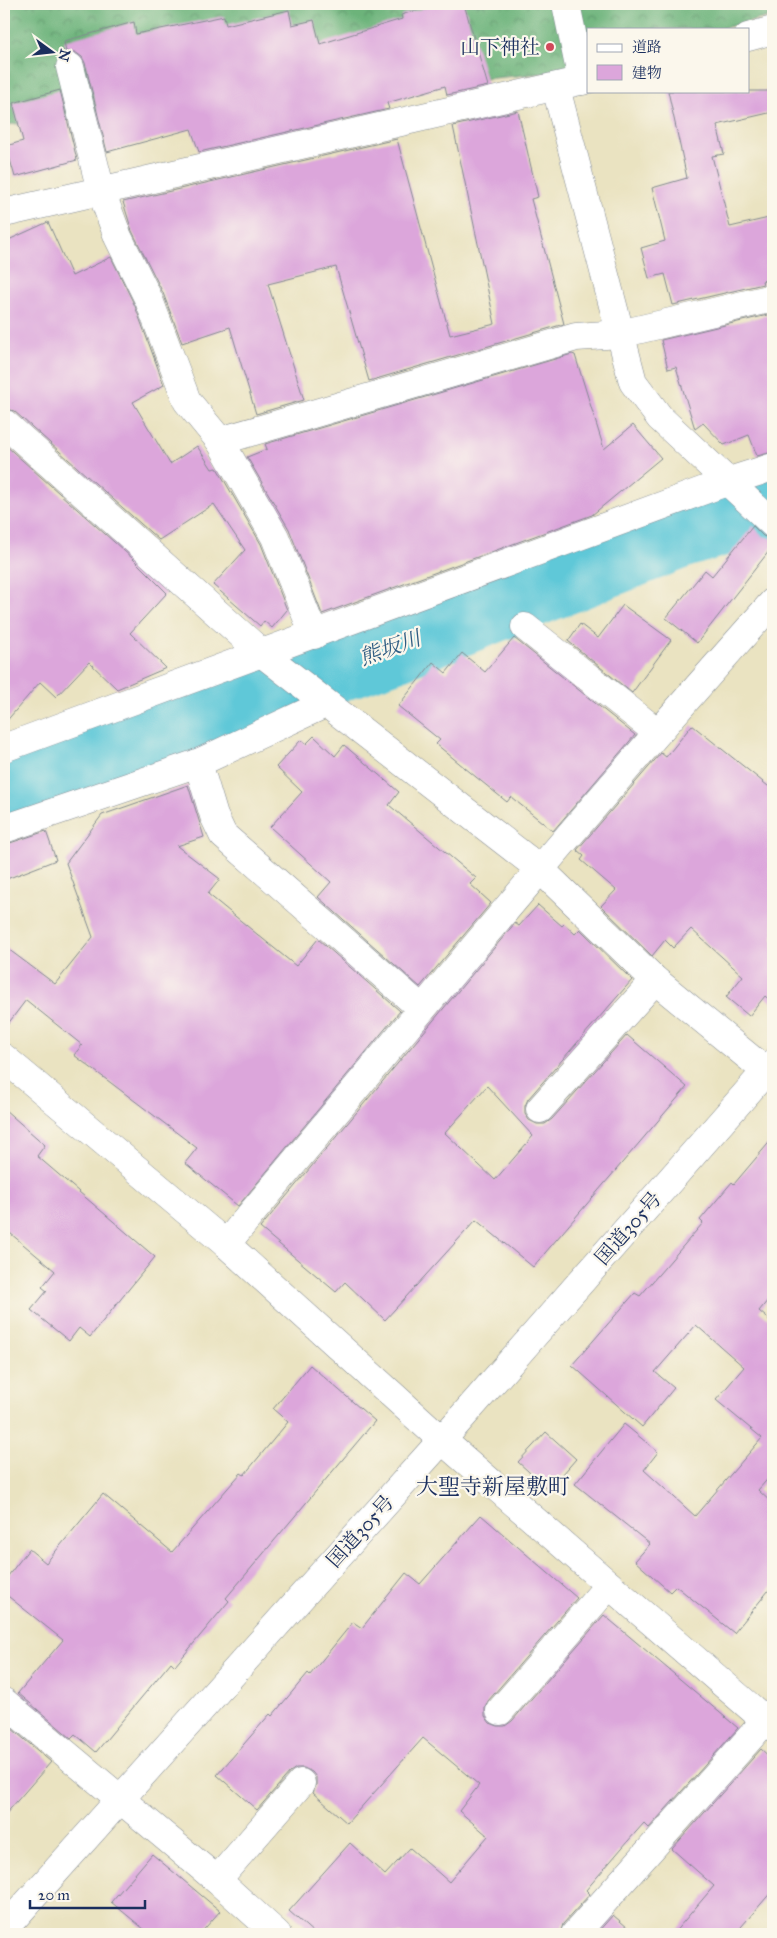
<svg xmlns="http://www.w3.org/2000/svg" width="777" height="1938" font-family="'IM FELL Great Primer','Noto Serif JP',serif">
<style>
.forest{fill:url(#forest-crowns);stroke:#44716c}
.lines{fill:none;stroke-linecap:round;stroke-linejoin:round}
.river{stroke:#5ec8d8;stroke-width:69}
.building{fill:#dca6db;fill-rule:evenodd}
.minor-casing{stroke:#828990;stroke-width:29}
.highway-casing{stroke:#828990;stroke-width:29}
.minor{stroke:#fff;stroke-width:28}
.highway{stroke:#fff;stroke-width:28}
.poi-dot{fill:#d1495b;stroke:#fbf7ec;stroke-width:2}
.labels{text-anchor:middle;stroke-width:4.5;stroke-linejoin:round;paint-order:stroke}
.poi-label{font-size:20px;fill:#1b2f5e;stroke:#fbf7ec;text-anchor:end}
.street-label{font-size:20px;fill:#1b2f5e;stroke:#fbf7ec}
.water-label{font-size:21px;font-style:italic;fill:#2f5d83;stroke:#fbf7ec}
.quarter-label{font-size:22px;fill:#1b2f5e;stroke:#fbf7ec}
</style>
<defs>
<pattern id="forest-crowns" width="20" height="18" patternUnits="userSpaceOnUse" patternTransform="scale(1.25)"><rect width="20" height="18" fill="#6cb37a"/><path d="M2 6a3 3 0 1 1 6 0M12 15a3 3 0 1 1 6 0" fill="none" stroke="#589267"/></pattern>
</defs>
<rect width="100%" height="100%" fill="#fbf7ec"/>
<filter id="ink" filterUnits="userSpaceOnUse"><feTurbulence type="fractalNoise" baseFrequency=".02" numOctaves="2"/><feDisplacementMap in="SourceGraphic" scale="10" xChannelSelector="R" yChannelSelector="G"/><feConvolveMatrix kernelMatrix="1 2 1 2 8 2 1 2 1" color-interpolation-filters="sRGB"/></filter>
<filter id="wash" filterUnits="userSpaceOnUse"><feTurbulence type="fractalNoise" baseFrequency=".0096" numOctaves="4" result="noise"/><feDisplacementMap in="SourceGraphic" scale="20" xChannelSelector="R" yChannelSelector="G"/><feGaussianBlur stdDeviation="1.12" result="paint"/><feColorMatrix in="noise" values="0 0 0 0 0 0 0 0 0 0 0 0 0 0 0 0 0 1.4 0 .05"/><feComposite in="paint" operator="in"/></filter>
<g filter="url(#wash)">
<rect width="100%" height="100%" fill="#eae3c1"/>
<!-- forest -->
<path class="forest" d="M4 4H773V16L719 29H588V61L546 73 4 125Z"/>
<g class="lines">
<!-- river -->
<path class="river" d="M4 784 391 649 681 534 773 506"/>
</g>
<g id="blocks">
<!-- building -->
<g class="building">
<path d="M437 4H464L488 86 447 95 445 86 387 103 389 109 199 152 191 129 107 152 85 63 82 57 75 52H66L64 41 134 22 136 34 224 16 226 25 289 10 292 25 314 20 320 44 402 19 401 15Z"/>
<path d="M60 90 77 160 15 177 6 146 23 141 13 103Z"/>
<path d="M668 91H773V112L717 125 724 154 712 156 730 227 773 217V278L762 281 763 284 673 305 665 274 649 278 641 248 665 241 652 188 687 178Z"/>
<path d="M518 111 538 197 531 199 564 324 369 381 336 267 268 284 304 400 256 414 230 327 182 343 163 293 132 231 123 202 397 139 450 335 495 324 453 126Z"/>
<path d="M48 222 72 276 111 257 135 306 164 385 133 402 170 464 197 446 212 469 217 468 261 544 287 610 272 628 264 621 260 626 213 585 245 550 214 504 159 540 14 411 4 408V242Z"/>
<path d="M772 314 773 452 757 456 749 435 724 445 703 423 695 429 676 367 668 369 661 340Z"/>
<path d="M572 354 575 355 604 449 633 425 661 458 592 515 322 614 289 529 247 457 267 449 265 444Z"/>
<path d="M4 444 132 558 167 593 130 633 166 668 117 689 89 662 56 697 40 682 4 724Z"/>
<path d="M753 526 763 536 773 539V546L697 643 666 618 705 570 712 576Z"/>
<path d="M623 605 671 640 632 693 568 641 580 624 598 638Z"/>
<path d="M514 638 635 735 553 831 511 797 507 802 476 777 436 744 440 740 398 706 433 662 446 673 462 653 485 672Z"/>
<path d="M692 725 773 790V1003L765 996 749 1016 726 997 743 976 691 929 673 948 665 940 652 956 601 906 616 890 581 860 584 856 577 850 661 753 666 757Z"/>
<path d="M314 736 335 756 344 745 399 792 389 805 476 878 470 884 491 903 420 987 318 897 331 882 270 827 302 792 276 767 301 740 306 744Z"/>
<path d="M188 785 204 837 177 846 220 879 208 894 296 966 318 939 400 1011 238 1206 185 1163 197 1148 74 1055 82 1045 26 1000 4 1029V946L55 984 93 937 66 863 102 815Z"/>
<path d="M46 831 56 860 4 880V845Z"/>
<path d="M538 905 562 926 564 924 575 934 580 929 632 980 528 1099 525 1106V1114L529 1120 537 1124H545L552 1119 627 1035 687 1087 533 1267 476 1220 385 1320 345 1282 336 1292 260 1228 515 923 519 926ZM487 1086 533 1136 495 1180 445 1133Z"/>
<path d="M4 1109 45 1145 37 1156 155 1257 90 1337 79 1328 69 1341 31 1310 47 1291 42 1287 55 1271 4 1228Z"/>
<path d="M773 1138V1294L759 1311 773 1323V1473L758 1490 773 1504V1585L734 1633 676 1586 670 1592 635 1561 650 1544 575 1484 624 1424 658 1452 644 1470 695 1516 762 1438 716 1400 744 1367 696 1325 655 1372 674 1388 642 1427 572 1365 635 1293 640 1296 703 1223 700 1220 732 1182 734 1184Z"/>
<path d="M310 1365 375 1421 226 1598 229 1601 175 1666 171 1662 96 1752 75 1734 71 1738 18 1693 63 1640 4 1593V1581L29 1549 46 1563 103 1494 172 1552 241 1473 244 1475 288 1422 273 1409Z"/>
<path d="M546 1432 576 1459 549 1490 518 1462Z"/>
<path d="M481 1515 577 1598 488 1701 485 1708V1716L490 1723 498 1726H505L512 1721 604 1615 738 1728 649 1828 644 1823 628 1841 586 1890 590 1894 563 1924 560 1934H315L289 1911 350 1843 385 1875 410 1848 449 1882 488 1836 459 1811 479 1785 423 1738 347 1823 313 1793 316 1785V1777L312 1772 304 1768H296L290 1772 257 1810 217 1775 270 1714 272 1716 308 1673 310 1675 353 1622 362 1628 406 1573 420 1584Z"/>
<path d="M4 1722 51 1762 4 1816Z"/>
<path d="M761 1749 773 1760V1890L735 1934H673L714 1886 672 1849Z"/>
<path d="M152 1854 220 1911 200 1934H150L111 1902Z"/>
<path d="M613 1915 635 1934H596Z"/>
</g>
</g>
</g>
<g filter="url(#ink)">
<use href="#blocks" fill-opacity="0" stroke="#828990" stroke-width="1"/>
<g class="lines">
<defs>
<g id="minor">
<path d="M566 4 582 81"/>
<path d="M748 37 773 30"/>
<path d="M70 67 101 191 118 237 149 300 187 401 220 441 275 537 314 635"/>
<path d="M556 88 633 382 660 418 773 524"/>
<path d="M4 213 588 79"/>
<path d="M4 423 263 654 540 869 655 980 773 1077"/>
<path d="M220 441 576 337 620 334 773 298"/>
<path d="M525 627 657 732"/>
<path d="M4 748 729 481 773 467"/>
<path d="M198 763 214 816 223 835 422 1009"/>
<path d="M4 829 198 763 325 704"/>
<path d="M4 1058 226 1244 442 1440 773 1727"/>
<path d="M540 1109 655 980"/>
<path d="M226 1244C406 1028 585 812 773 602"/>
<path d="M4 1702 217 1880 277 1934"/>
<path d="M500 1711 609 1585"/>
<path d="M217 1880 301 1783"/>
<path d="M575 1934 773 1712"/>
</g>
<path id="highway" d="M4 1929 442 1440 773 1063"/>
</defs>
<!-- minor casing -->
<use href="#minor" class="minor-casing"/>
<!-- highway casing -->
<use href="#highway" class="highway-casing"/>
<!-- minor -->
<use href="#minor" class="minor"/>
<!-- highway -->
<use href="#highway" class="highway"/>
</g>
</g>
<!-- markers -->
<circle class="poi-dot" cx="550" cy="47" r="5"/>
<g class="labels">
<!-- poi labels -->
<g class="poi-label">
<text x="540" y="54">山下神社</text>
</g>
<!-- street labels -->
<g class="street-label">
<text transform="translate(628 1228) rotate(-49)" y="7">国道305号</text>
<text transform="translate(360 1531) rotate(-48)" y="7">国道305号</text>
</g>
<!-- water labels -->
<g class="water-label">
<text transform="translate(390 648) rotate(-20)" y="7">熊坂川</text>
</g>
<!-- quarter labels -->
<g class="quarter-label">
<text x="493" y="1494">大聖寺新屋敷町</text>
</g>
</g>
<!-- margin -->
<rect width="777" height="1938" fill="none" stroke="#fbf7ec" stroke-width="20"/>
<!-- legend -->
<rect x="587" y="28" width="162" height="65" fill="#fbf7ec" stroke="#a1a7b3"/>
<rect x="597" y="44" width="25" height="8" fill="#ffffff" stroke="#a1a7b3"/>
<text x="632" y="52" font-size="15" fill="#1b2f5e">道路</text>
<rect x="597" y="65" width="25" height="15" fill="#dca6db" stroke="#a1a7b3"/>
<text x="632" y="78" font-size="15" fill="#1b2f5e">建物</text>
<!-- north arrow -->
<g transform="translate(52 52) rotate(105)" stroke="#fbf7ec" stroke-width="4" paint-order="stroke">
<path d="M0-4L9 19L0 12L-9 19Z" fill="#1b2f5e"/>
<text y="-8" font-size="14" font-weight="bold" text-anchor="middle" fill="#1b2f5e">N</text>
</g>
<!-- scale -->
<path d="M30 1900v8h115v-8" fill="none" stroke="#1b2f5e" stroke-width="2.5"/>
<text x="38" y="1900" font-size="15" fill="#1b2f5e" stroke="#fbf7ec" stroke-width="4" paint-order="stroke">20 m</text>
</svg>
